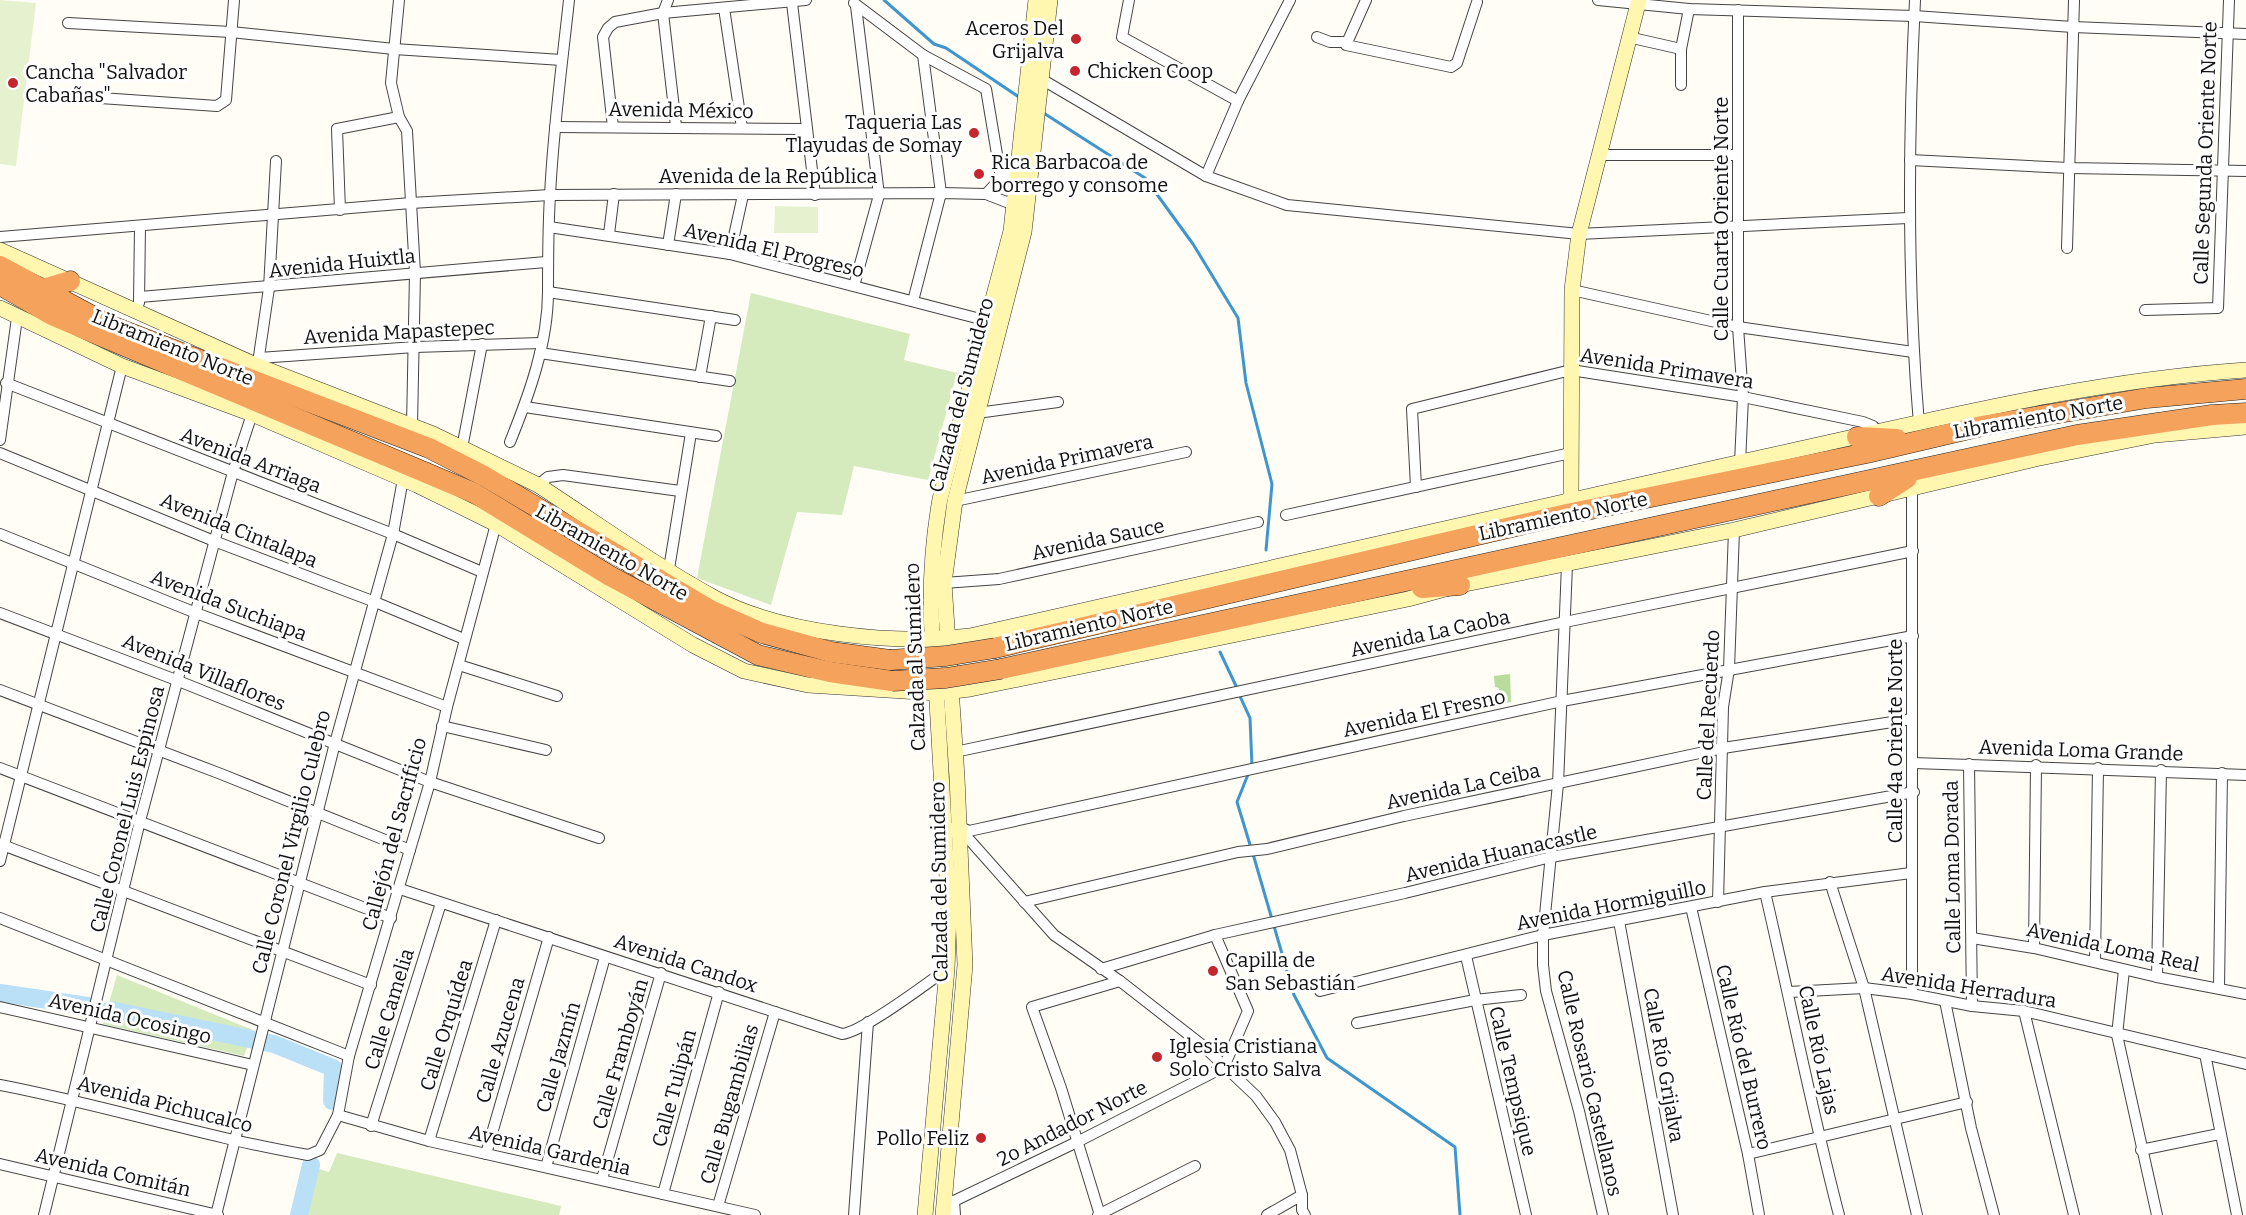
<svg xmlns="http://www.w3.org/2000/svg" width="2246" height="1215" font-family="Bitter,serif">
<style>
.green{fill:#d5ebbd}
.forest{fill:#b9dc9c}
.pitch{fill:#e6f2cf}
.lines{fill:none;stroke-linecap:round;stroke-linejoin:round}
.stream{stroke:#3f96cf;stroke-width:3}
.river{stroke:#b9e0f7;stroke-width:18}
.street-casing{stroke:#444;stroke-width:12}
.secondary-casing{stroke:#333;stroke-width:16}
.highway-casing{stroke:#222;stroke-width:21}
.street{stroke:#fff;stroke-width:10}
.secondary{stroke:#fff6b0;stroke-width:15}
.highway{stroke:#f5a25d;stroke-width:20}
.highway-bridge-casing{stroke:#222;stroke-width:21;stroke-linecap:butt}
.highway-bridge{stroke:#f5a25d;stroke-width:20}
.poi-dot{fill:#c4262e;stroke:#fff;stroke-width:2}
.labels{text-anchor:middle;stroke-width:6;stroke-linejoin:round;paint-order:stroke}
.poi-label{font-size:20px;fill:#111;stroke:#fff;text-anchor:start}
.street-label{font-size:20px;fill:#111;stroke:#fff}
</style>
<rect width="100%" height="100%" fill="#fffdf5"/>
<!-- green -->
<g class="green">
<path d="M751 293 910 334 904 360 957 373 928 480 854 466 842 515 797 512 771 605 697 578Z"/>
<path d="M117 975 253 1030 244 1056 103 1024Z"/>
<path d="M337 1153 561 1206 559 1215H299L313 1167 329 1172Z"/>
</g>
<!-- forest -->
<path class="forest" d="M1510 674 1511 702 1498 704 1499 688 1495 687 1494 676Z"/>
<!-- pitch -->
<g class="pitch">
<path d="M0 0 36 3 16 166 0 164Z"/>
<path d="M775 206 818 207V233H774Z"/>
</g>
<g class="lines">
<!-- stream -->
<g class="stream">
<path d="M884 0 934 44 946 48 1019 97"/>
<path d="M1042 112 1145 178 1193 244 1238 318 1246 383 1272 484 1266 550"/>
<path d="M1220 652 1237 688"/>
<path d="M1239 694 1250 718 1252 766"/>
<path d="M1249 772 1237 802 1251 848"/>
<path d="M1253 854 1294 995 1327 1058 1455 1147 1460 1215"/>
</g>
<!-- river -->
<g class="river">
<path d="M0 993 88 1006"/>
<path d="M110 1010 274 1044 333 1068 332 1101"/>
<path d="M299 1215 311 1165"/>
</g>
<defs>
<g id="street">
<path d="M399 0 391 83 399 117 407 131 415 273 412 426"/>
<path d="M668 0 663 13 676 126"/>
<path d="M1129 0 1122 37 1238 101"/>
<path d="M1366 0 1346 45 1451 67 1457 63 1477 2"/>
<path d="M1598 0 1689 9 1914 16 2073 27 2246 34"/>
<path d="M1915 0C1908 142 1907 283 1919 424"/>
<path d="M792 3 815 195"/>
<path d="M854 3 923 55 986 89 1001 178"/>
<path d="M724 8 742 128"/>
<path d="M1738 10V327L1743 397 1740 463"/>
<path d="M68 23 231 32 394 49 562 60"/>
<path d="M1317 37 1330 42H1346"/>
<path d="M1628 37 1681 49V85"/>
<path d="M1681 49 1689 9"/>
<path d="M1043 80 1206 176 1287 205 1579 234 1908 218"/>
<path d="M71 96 217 106 226 100 234 0"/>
<path d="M555 127 806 129"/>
<path d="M613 127 603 37 608 28 615 22 663 13 806 0"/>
<path d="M1598 155H1738"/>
<path d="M1910 160 2069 168 2246 171"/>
<path d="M1206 176 1238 101 1290 0"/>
<path d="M986 194 1001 178 1019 168"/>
<path d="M340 210 337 129 399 117"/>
<path d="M549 227 730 254 988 321"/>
<path d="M609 234 614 194"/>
<path d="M0 237 411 203 550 195 941 193 986 194 1014 205"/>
<path d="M668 245 676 194"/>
<path d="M2067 248 2074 0"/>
<path d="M730 254 743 195"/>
<path d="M854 286 879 195 856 6"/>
<path d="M1572 290 1738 327 1913 352"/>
<path d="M548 292 735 320"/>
<path d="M140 297 546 262"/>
<path d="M913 301 941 193 923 55"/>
<path d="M139 303 140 226"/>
<path d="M2145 310 2218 308 2229 0"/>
<path d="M540 353 730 381"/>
<path d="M259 358 415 347 541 343"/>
<path d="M258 363 269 288 276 161"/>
<path d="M700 377 711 316"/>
<path d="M6 383 393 534 482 572"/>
<path d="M525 407 716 436"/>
<path d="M977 413 1058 402"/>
<path d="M0 440 17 318"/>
<path d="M510 442C529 395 548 343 548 292 548 260 548 228 550 196 553 130 562 65 569 0"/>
<path d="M462 448 482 344"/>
<path d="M0 453 214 541 375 602 464 639"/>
<path d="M538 485 548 477 563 475 680 491"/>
<path d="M1416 487 1412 409 1571 370 1743 397 1863 422 1873 426 1879 433"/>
<path d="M955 501 1186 452"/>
<path d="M1286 515 1571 453"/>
<path d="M0 534 196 613 447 707"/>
<path d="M1567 565 1558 784 1543 935V965L1546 991 1579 1111 1603 1215"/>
<path d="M669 569 691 433"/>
<path d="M944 583 999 579 1258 522"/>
<path d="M0 613 171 678 430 782 599 838"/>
<path d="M459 665 557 696"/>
<path d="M0 690 221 774 410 850"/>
<path d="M442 726 546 750"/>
<path d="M955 752 1565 622 1913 551"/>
<path d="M1914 763 2246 775"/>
<path d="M1969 764 1972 1006"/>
<path d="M0 768 391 918"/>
<path d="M953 828 958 826 969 831 1562 701 1913 636"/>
<path d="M959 828 1054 935 1120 981 1202 1045 1256 1096 1275 1122 1290 1150 1302 1195V1210L1305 1215"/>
<path d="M0 844 371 985"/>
<path d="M0 861 122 366"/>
<path d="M1830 882 1864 988 1917 1215"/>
<path d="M400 889 842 1034C863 1032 926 984 947 969"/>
<path d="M1765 892C1790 999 1811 1108 1839 1215"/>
<path d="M1024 902 1238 852 1267 849 1404 816 1723 748 1912 719"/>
<path d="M1718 902 1723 707 1729 669 1734 530"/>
<path d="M1691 907 1748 1154 1759 1215"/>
<path d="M0 918 349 1056"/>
<path d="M1619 921 1673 1215"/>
<path d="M1972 938 2034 948 2157 977 2246 994"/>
<path d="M2034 948 2036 765"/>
<path d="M1466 956 1526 1215"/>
<path d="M2095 961 2098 768"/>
<path d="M1101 969 1215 935 1405 893 1551 857 1914 792"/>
<path d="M2124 970 2117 1035 2157 1215"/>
<path d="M2157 977 2161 770"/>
<path d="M2219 988 2222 773"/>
<path d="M1320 991 1543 935 1765 892 1911 873"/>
<path d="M1789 992 1864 988 1912 994 1972 1006 2024 1011 2246 1064"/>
<path d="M1912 994V488"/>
<path d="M1945 1001 1971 1128 1994 1215"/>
<path d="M0 1007 253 1065"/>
<path d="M2024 1011 2074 1215"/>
<path d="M1357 1023 1475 1000 1521 995"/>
<path d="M2205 1054 2237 1215"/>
<path d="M0 1085C104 1105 204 1137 308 1155L320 1150 338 1115 349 1056 430 782 447 707 496 524"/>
<path d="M338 1115 429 1141 755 1215"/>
<path d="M371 1126 441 903"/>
<path d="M429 1141 496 920"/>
<path d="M2141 1150 2219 1134"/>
<path d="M486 1154 549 937"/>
<path d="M1748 1154 1967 1102"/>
<path d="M0 1164 218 1215"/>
<path d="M546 1167 605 957"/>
<path d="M602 1179 661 973"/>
<path d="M663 1194 719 992"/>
<path d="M944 1201H954L1077 1142 1224 1067 1248 1011 1215 935"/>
<path d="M954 1201 955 1215"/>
<path d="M718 1206 775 1012"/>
<path d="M44 1215 140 821 233 472 252 414"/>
<path d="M216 1215 335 743 393 534 403 479"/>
<path d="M854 1215 868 1022"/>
<path d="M1098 1215 1195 1166"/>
<path d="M1100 1215 1061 1088 1032 1007 1120 981"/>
<path d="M1267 1215 1302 1195"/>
</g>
<g id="secondary">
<path d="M0 250 258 366 433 434 538 485C595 522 656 566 715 598 783 634 894 645 970 636 1230 575 1490 517 1750 460 1914 425 2078 381 2246 370"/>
<path d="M0 308 122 366 252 414 417 485 496 524 693 645 744 671 808 685 936 693 970 689 1408 599 1460 585 1734 530 2035 459 2155 435 2246 427"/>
<path d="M1571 499 1572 290 1579 234 1639 0"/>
<path d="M933 649C929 598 931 550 940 499L1011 231 1036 0"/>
<path d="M925 1215 947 969 949 913 936 684"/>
<path d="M943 1215 965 965 957 777 944 583 955 501 1024 232 1050 0"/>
</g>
<g id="highway">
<path d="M0 266 109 325 429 448 484 476 712 611 762 633 831 652 890 660"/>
<path d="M0 285 52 315 101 336 474 493 610 576 758 655 830 672 892 681"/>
<path d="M43 289 70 281"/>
<path d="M1857 437 1897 439"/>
<path d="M1879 496 1907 478"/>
<path d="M1422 588 1460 585"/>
<path d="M995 648 1567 514 1867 453 1982 426 2147 398 2246 389"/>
<path d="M1001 669 2077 435 2212 415 2246 413"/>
</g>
</defs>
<!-- street casing -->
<use href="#street" class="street-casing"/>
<!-- secondary casing -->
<use href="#secondary" class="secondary-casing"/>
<!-- highway casing -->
<use href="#highway" class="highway-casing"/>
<!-- street -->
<use href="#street" class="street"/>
<!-- secondary -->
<use href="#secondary" class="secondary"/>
<!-- highway -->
<use href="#highway" class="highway"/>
<defs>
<g id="highway-bridge">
<path d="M890 660 946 656 995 648"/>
<path d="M892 681 946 678 1001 669"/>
</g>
</defs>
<!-- highway-bridge casing -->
<use href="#highway-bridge" class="highway-bridge-casing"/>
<!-- highway-bridge -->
<use href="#highway-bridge" class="highway-bridge"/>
</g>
<!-- markers -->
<g class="poi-dot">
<circle cx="1076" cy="39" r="6"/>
<circle cx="1075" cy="71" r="6"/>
<circle cx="13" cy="83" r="6"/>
<circle cx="974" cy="133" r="6"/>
<circle cx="979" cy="174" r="6"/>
<circle cx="1213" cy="971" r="6"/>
<circle cx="1157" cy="1057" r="6"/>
<circle cx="981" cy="1138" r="6"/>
</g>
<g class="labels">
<!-- poi labels -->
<g class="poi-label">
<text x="1064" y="35" text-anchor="end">Aceros Del<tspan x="1064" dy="23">Grijalva</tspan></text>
<text x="1087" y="78">Chicken Coop</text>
<text x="25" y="79">Cancha "Salvador<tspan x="25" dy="23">Cabañas"</tspan></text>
<text x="962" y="129" text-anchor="end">Taqueria Las<tspan x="962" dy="23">Tlayudas de Somay</tspan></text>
<text x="991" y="169">Rica Barbacoa de<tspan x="991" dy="23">borrego y consome</tspan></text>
<text x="1225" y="967">Capilla de<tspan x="1225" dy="23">San Sebastián</tspan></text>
<text x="1169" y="1053">Iglesia Cristiana<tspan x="1169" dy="23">Solo Cristo Salva</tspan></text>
<text x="969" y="1145" text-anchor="end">Pollo Feliz</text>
</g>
<!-- street labels -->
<g class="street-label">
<text transform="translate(681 110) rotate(1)" y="7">Avenida México</text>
<text transform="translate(2205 153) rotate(-88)" y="7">Calle Segunda Oriente Norte</text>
<text x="768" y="183">Avenida de la República</text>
<text transform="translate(1721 219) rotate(-90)" y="7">Calle Cuarta Oriente Norte</text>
<text transform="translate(774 250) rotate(13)" y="7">Avenida El Progreso</text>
<text transform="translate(342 263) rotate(-6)" y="7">Avenida Huixtla</text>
<text transform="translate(399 332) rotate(-3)" y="7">Avenida Mapastepec</text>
<text transform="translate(173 347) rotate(22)" y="7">Libramiento Norte</text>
<text transform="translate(1667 368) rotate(9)" y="7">Avenida Primavera</text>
<text transform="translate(961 395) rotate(-75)" y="7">Calzada del Sumidero</text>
<text transform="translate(2038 417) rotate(-10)" y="7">Libramiento Norte</text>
<text transform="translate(1067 459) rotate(-12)" y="7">Avenida Primavera</text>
<text transform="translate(251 460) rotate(21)" y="7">Avenida Arriaga</text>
<text transform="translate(1563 516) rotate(-12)" y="7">Libramiento Norte</text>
<text transform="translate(239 530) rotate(22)" y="7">Avenida Cintalapa</text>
<text transform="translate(1098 539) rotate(-12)" y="7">Avenida Sauce</text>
<text transform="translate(612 552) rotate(30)" y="7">Libramiento Norte</text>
<text transform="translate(229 605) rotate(21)" y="7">Avenida Suchiapa</text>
<text transform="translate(1089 625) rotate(-13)" y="7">Libramiento Norte</text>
<text transform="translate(1430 633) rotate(-12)" y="7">Avenida La Caoba</text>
<text transform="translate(915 657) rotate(-92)" y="7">Calzada al Sumidero</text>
<text transform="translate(204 672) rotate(22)" y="7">Avenida Villaflores</text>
<text transform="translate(1424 713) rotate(-12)" y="7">Avenida El Fresno</text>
<text transform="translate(1708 715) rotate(-87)" y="7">Calle del Recuerdo</text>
<text transform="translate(1895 741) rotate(-90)" y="7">Calle 4a Oriente Norte</text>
<text transform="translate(2081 750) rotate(2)" y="7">Avenida Loma Grande</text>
<text transform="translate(1463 786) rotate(-12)" y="7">Avenida La Ceiba</text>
<text transform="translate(127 809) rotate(-76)" y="7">Calle Coronel Luis Espinosa</text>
<text transform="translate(394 834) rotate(-75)" y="7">Callejón del Sacrificio</text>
<text transform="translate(291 842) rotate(-76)" y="7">Calle Coronel Virgilio Culebro</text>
<text transform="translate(1501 853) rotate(-13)" y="7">Avenida Huanacastle</text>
<text transform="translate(1952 867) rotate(-91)" y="7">Calle Loma Dorada</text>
<text transform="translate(939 882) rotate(-91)" y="7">Calzada del Sumidero</text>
<text transform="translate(1611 905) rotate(-11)" y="7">Avenida Hormiguillo</text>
<text transform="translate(2113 947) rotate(12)" y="7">Avenida Loma Real</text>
<text transform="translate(686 963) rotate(18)" y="7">Avenida Candox</text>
<text transform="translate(1969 987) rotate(9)" y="7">Avenida Herradura</text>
<text transform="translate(389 1009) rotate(-73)" y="7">Calle Camelia</text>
<text transform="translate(130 1018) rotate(13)" y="7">Avenida Ocosingo</text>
<text transform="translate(446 1025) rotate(-73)" y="7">Calle Orquídea</text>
<text transform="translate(500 1040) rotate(-74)" y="7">Calle Azucena</text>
<text transform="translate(1819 1050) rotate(78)" y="7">Calle Río Lajas</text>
<text transform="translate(620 1054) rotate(-74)" y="7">Calle Framboyán</text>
<text transform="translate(558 1057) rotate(-74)" y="7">Calle Jazmín</text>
<text transform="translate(1744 1057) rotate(77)" y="7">Calle Río del Burrero</text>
<text transform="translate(1664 1065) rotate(80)" y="7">Calle Río Grijalva</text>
<text transform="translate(1513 1081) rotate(77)" y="7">Calle Tempsique</text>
<text transform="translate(1590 1083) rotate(77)" y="7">Calle Rosario Castellanos</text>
<text transform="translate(674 1088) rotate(-75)" y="7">Calle Tulipán</text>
<text transform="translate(165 1104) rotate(14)" y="7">Avenida Pichucalco</text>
<text transform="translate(729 1104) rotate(-74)" y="7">Calle Bugambilias</text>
<text transform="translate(1072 1123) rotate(-27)" y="7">2o Andador Norte</text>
<text transform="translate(550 1150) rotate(13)" y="7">Avenida Gardenia</text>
<text transform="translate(113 1172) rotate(13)" y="7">Avenida Comitán</text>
</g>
</g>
</svg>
